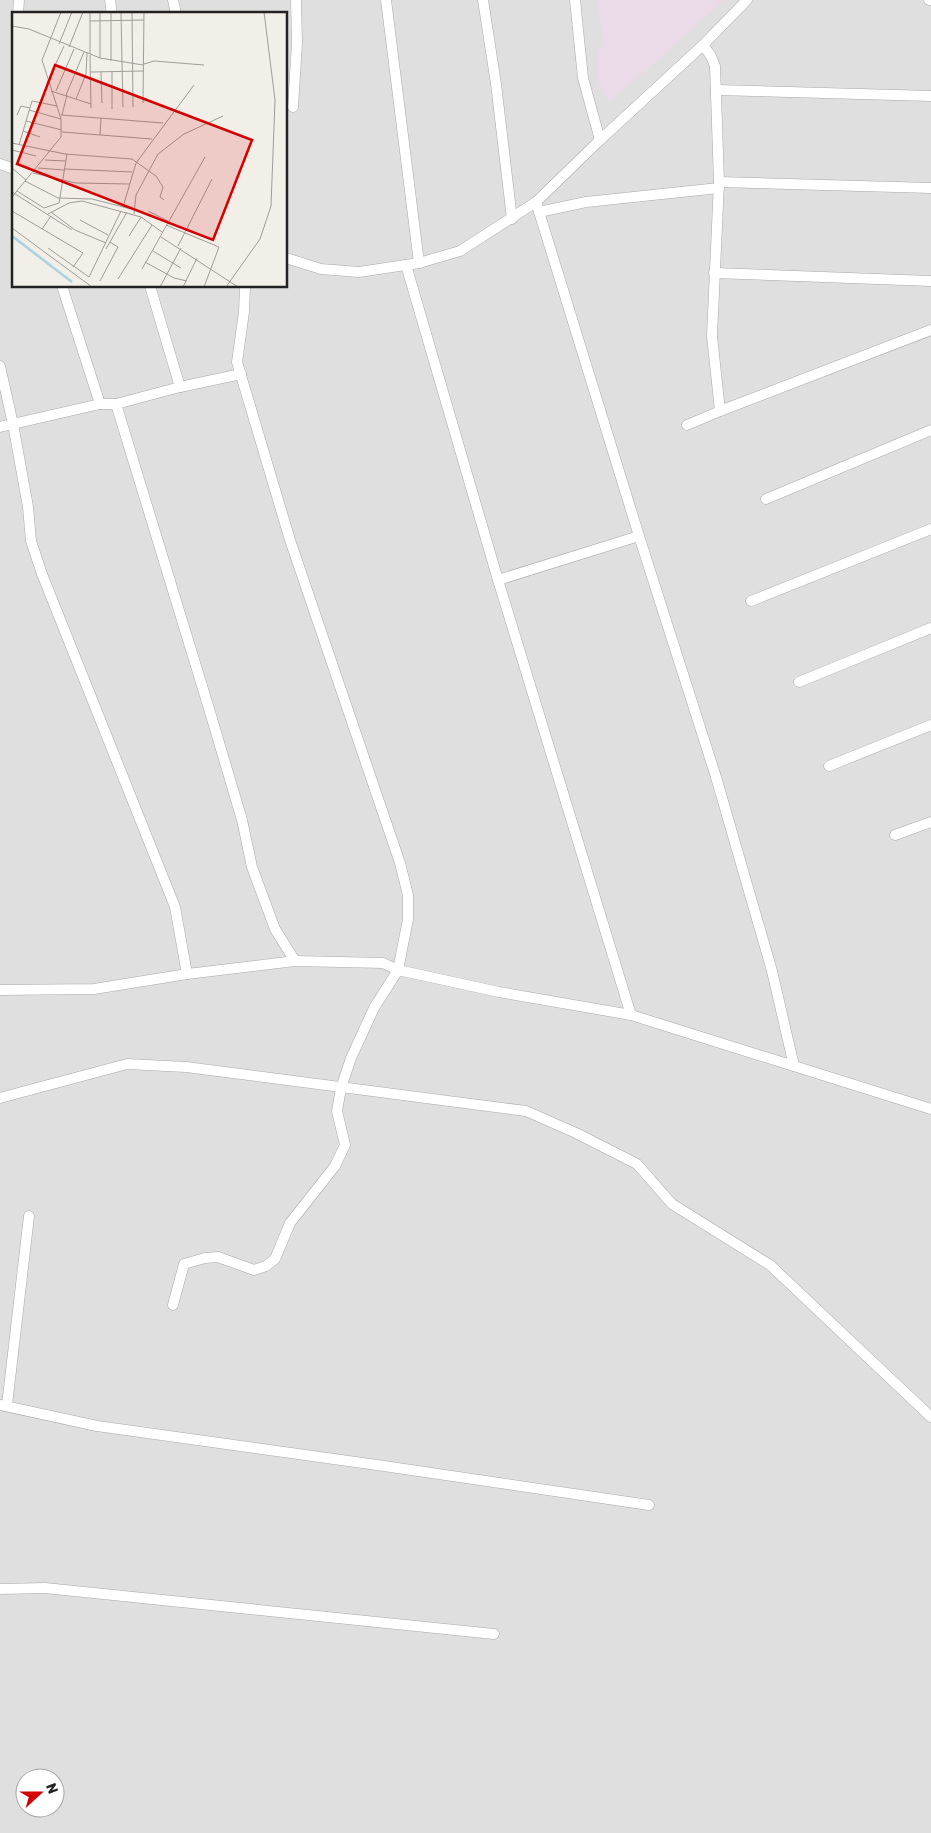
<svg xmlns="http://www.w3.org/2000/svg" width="931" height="1833" font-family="Rubik,sans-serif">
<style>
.residential{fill:#e0dfdf;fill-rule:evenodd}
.industrial{fill:#ebdbe8}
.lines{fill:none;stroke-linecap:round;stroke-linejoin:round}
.minor-casing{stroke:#a9a9a9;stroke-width:11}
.minor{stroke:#fff;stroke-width:10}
.inset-river{fill:none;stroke:#aad3df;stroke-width:2.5}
.inset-road{fill:none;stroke:#9f9d99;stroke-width:1}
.view{fill:#d40000;fill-opacity:0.15;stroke:#d40000;stroke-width:2.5}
.inset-edge{fill:none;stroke:#222;stroke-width:2.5}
</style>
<rect width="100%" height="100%" fill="#f2efe9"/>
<!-- residential -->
<path class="residential" d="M0 0H931V1833H0ZM14 14H286V286H14ZM25 1778H55V1808H25Z"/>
<!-- industrial -->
<path class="industrial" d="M597 0H724L609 103 598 83 597 49 604 47Z"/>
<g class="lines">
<defs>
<g id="minor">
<path d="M110 0 112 14"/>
<path d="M173 0 176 14"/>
<path d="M386 0 419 263"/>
<path d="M483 0 496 84 512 219"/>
<path d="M575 0 583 78 600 140"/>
<path d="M929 0H931"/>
<path d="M18 14 19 0"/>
<path d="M703 45 711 56 715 66 719 182 712 336 720 411"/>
<path d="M716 90 931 96"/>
<path d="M293 107 297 43 296 0"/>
<path d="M0 164 14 169"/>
<path d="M719 182 931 188"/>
<path d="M536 202 639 536 716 777 772 971 794 1066"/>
<path d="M539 212 586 202 719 188"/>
<path d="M286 258 321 269 359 272 419 263 460 251 536 202 600 140 703 45 747 0"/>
<path d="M406 265 498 580 631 1015"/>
<path d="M714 273 931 281"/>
<path d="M62 286 100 404"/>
<path d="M150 286 180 387"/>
<path d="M0 366 13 424 28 507 31 541 42 574 175 907 187 974"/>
<path d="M116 404 210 712 242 820 252 867 275 929 295 961"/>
<path d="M687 425 720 411 931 330"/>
<path d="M0 427 100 404H116L180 387 241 374"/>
<path d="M766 499 931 430"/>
<path d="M498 580 639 536"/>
<path d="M751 601 931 529"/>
<path d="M799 682 931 628"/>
<path d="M829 766 931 725"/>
<path d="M895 835 931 822"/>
<path d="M0 990 94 989 187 974 295 961 383 963 398 970 499 992 631 1015 931 1109"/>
<path d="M0 1098 127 1064 186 1067 526 1111 576 1133 637 1164 672 1204 770 1265 931 1417"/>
<path d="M173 1305 184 1264 205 1258 218 1257 254 1270 266 1266 275 1259 290 1223 335 1166 345 1145 337 1111 341 1088 351 1058 374 1008 398 970 408 919V895L400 863 290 540 237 362 244 312 245 286"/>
<path d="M0 1405 97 1426 377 1465 649 1505"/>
<path d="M7 1405 29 1216"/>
<path d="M0 1589 45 1588 494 1634"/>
</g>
</defs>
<!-- minor casing -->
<use href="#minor" class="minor-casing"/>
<!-- minor -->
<use href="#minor" class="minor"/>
</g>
<!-- overview -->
<g transform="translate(12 12)">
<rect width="275" height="275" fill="#f2efe9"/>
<path class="inset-river" d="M0 224 60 270"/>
<path class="inset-road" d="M78 0V42M88 0V46M109 0 110 51M120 0 121 95M78 9 132 8M0 14 17 17 88 46 131 53M47 32 60 0M57 35 71 0M78 43 79 96M99 49V0M110 51 111 95M132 52 142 49 192 53M100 59V97M79 60 131 59M89 60 90 91M35 71 52 34M39 79 79 92M44 79 62 37M54 83 72 40M64 87 74 62 75 41M131 91 132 0M17 98 49 107M5 103 9 94 18 96M49 103 151 111M50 103 55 83M14 109 50 118M11 119 28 125M50 120 140 127M88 123 89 106M0 131 53 142 120 147 144 164 151 175 148 185 152 188M7 133 20 89 45 94M0 138 24 144M33 148 54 149M0 156 14 168M26 156 52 158M53 157 120 160M21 161 64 171 117 172M13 169 46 186 80 187 123 198M5 179 32 196 47 191 55 142M0 180 60 218M0 185 49 125V107L30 48 49 0M111 195 124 151 182 73M0 199 71 241 61 255M136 199 156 209M39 200 63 218 94 231M36 202 57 191 70 189 129 205 150 220M122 202 124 183 146 142 172 122 211 104M68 208 96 223M154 213 207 235 192 275M0 216 80 275M30 217 39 204M117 224 129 205M149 225 226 275M166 234 200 167M36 236 77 265 109 199M94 237 115 200M141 239 169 256M133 250 162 266 175 269M130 257 193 145M106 267 140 213M88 269 106 235 98 230M148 275 169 236M171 275 185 246M214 275 248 227 259 194 263 88 252 0"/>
<path class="view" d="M43 53 240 128 201 228 5 152Z"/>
<rect width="275" height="275" class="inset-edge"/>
</g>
<!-- north arrow -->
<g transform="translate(40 1793) rotate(69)"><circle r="24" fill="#ffffff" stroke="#a7a7a7"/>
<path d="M0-4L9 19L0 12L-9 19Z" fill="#d40000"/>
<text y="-8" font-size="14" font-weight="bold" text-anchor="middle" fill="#222222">N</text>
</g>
</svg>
